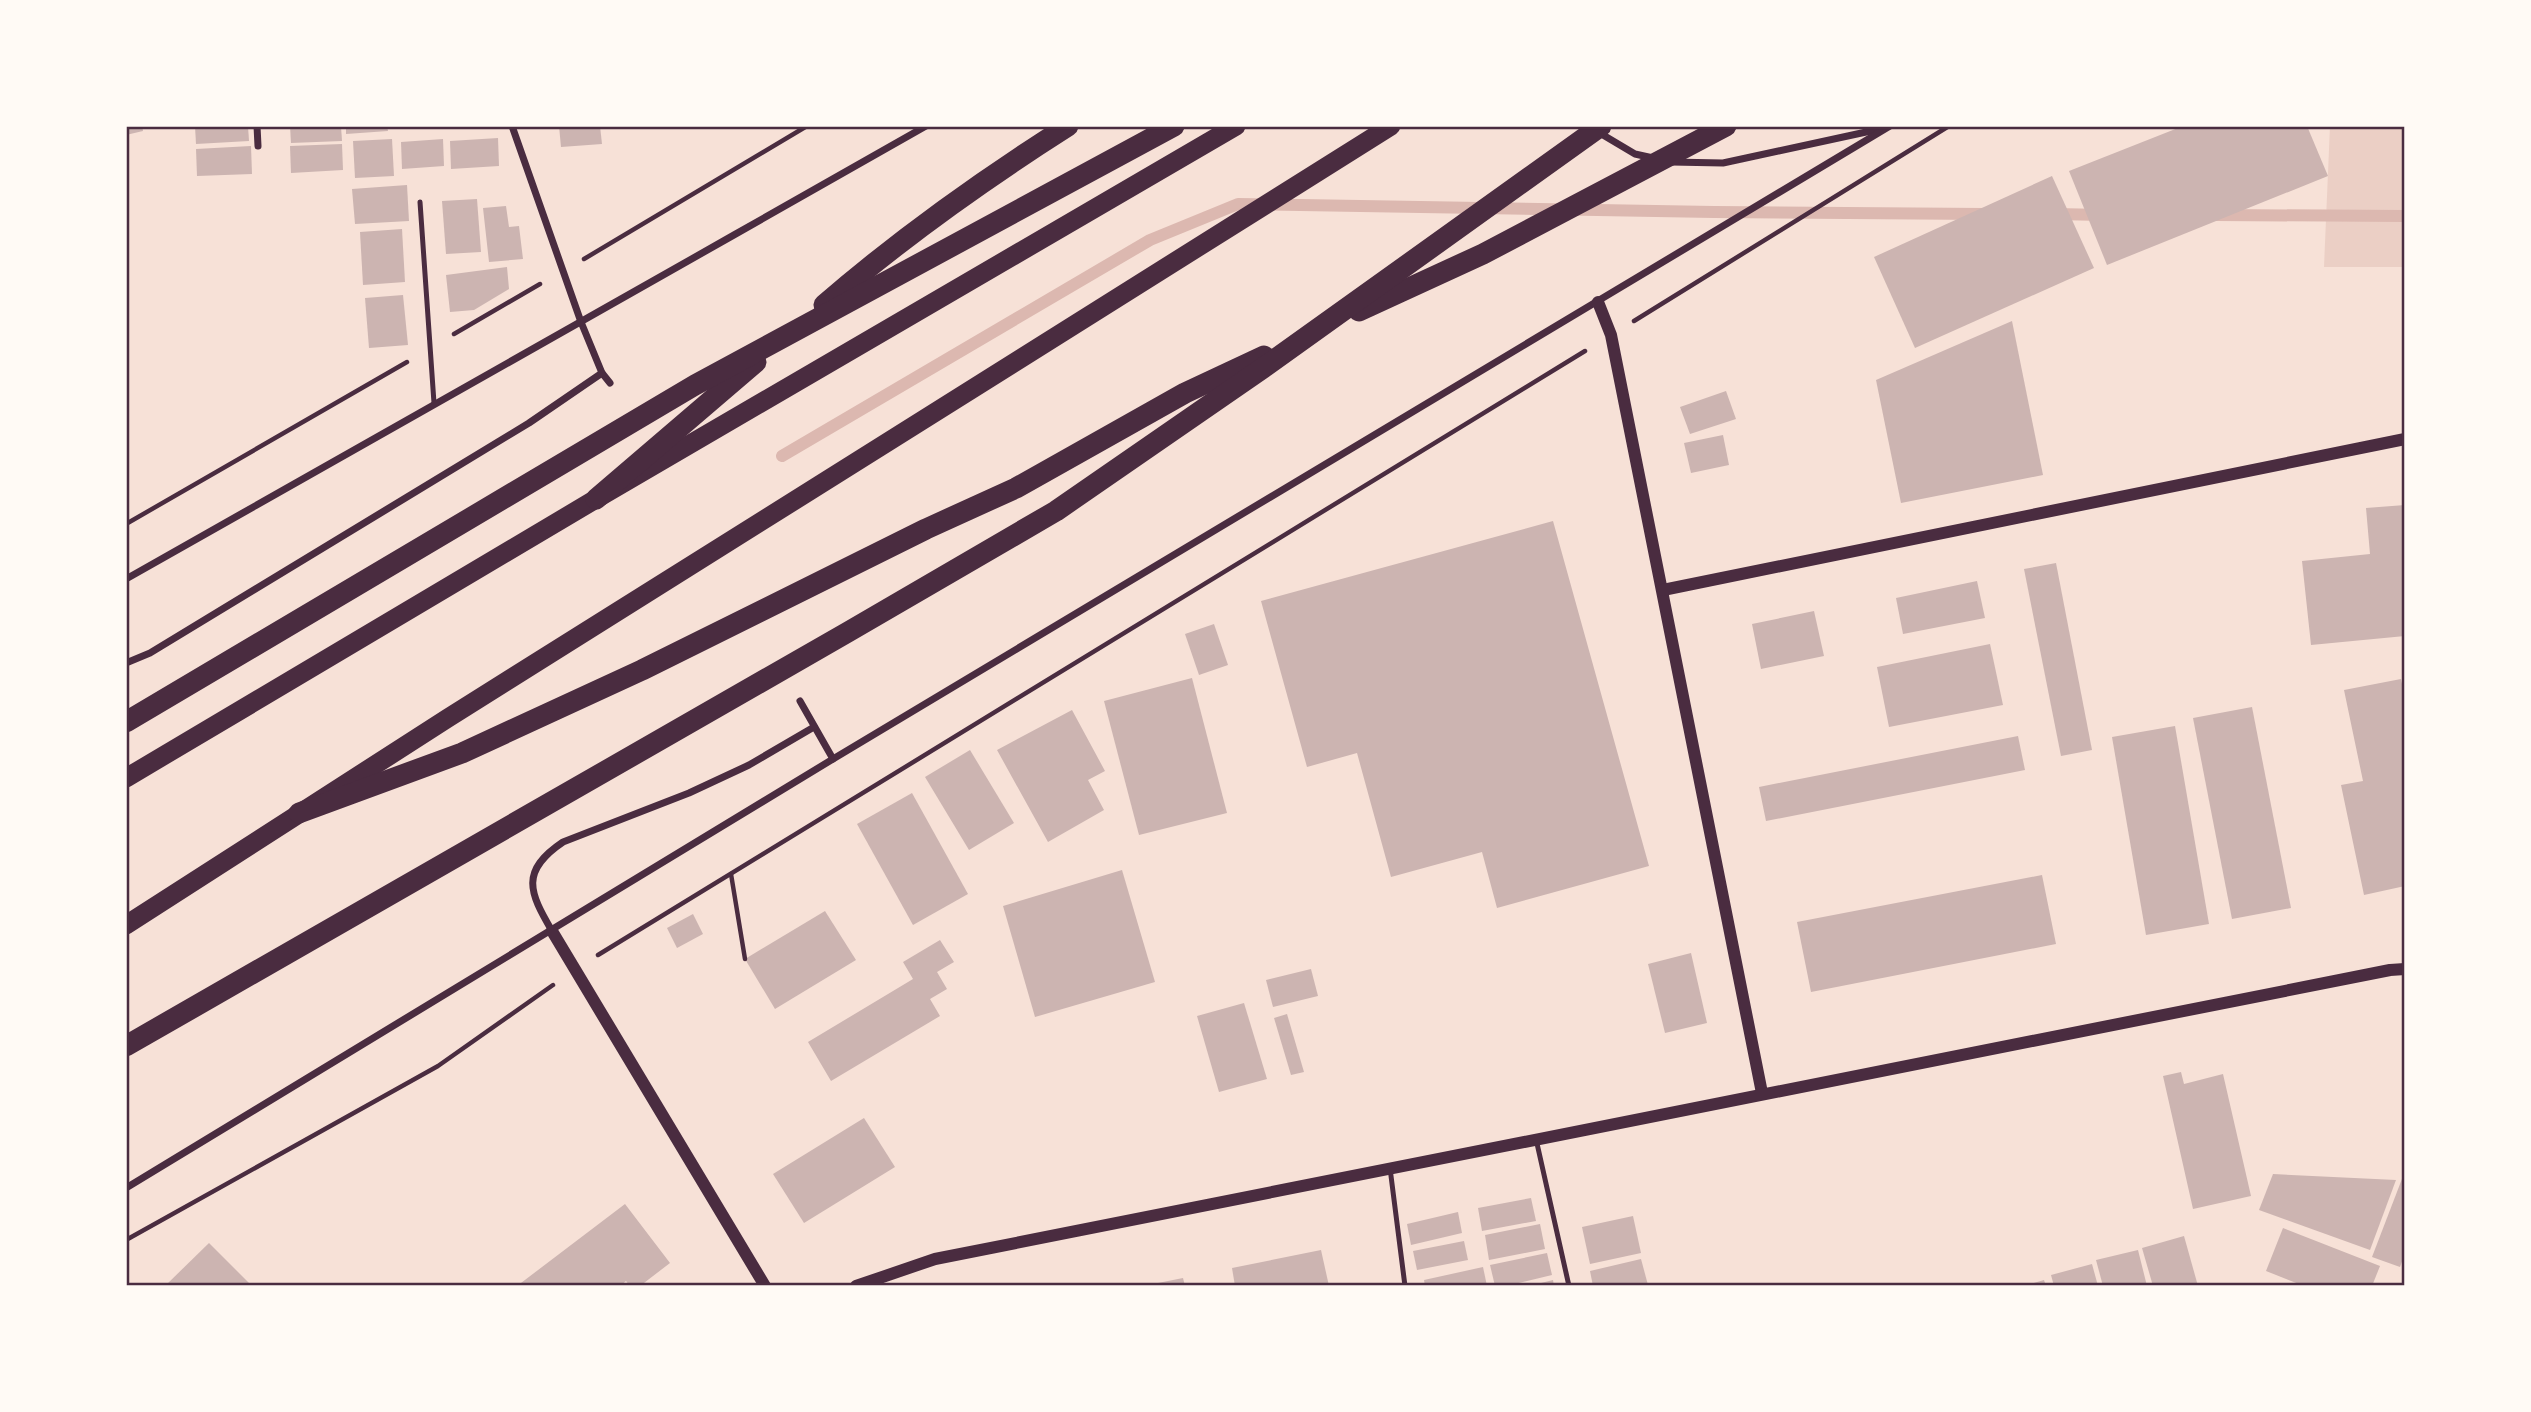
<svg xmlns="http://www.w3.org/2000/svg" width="2531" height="1412" font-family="Jost,sans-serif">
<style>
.green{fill:#ebcfc5}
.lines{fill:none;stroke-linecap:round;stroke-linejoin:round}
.stream{stroke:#dcb8b0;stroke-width:12}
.building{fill:#ccb4b1}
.path{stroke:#4a2c40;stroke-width:4.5}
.service{stroke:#4a2c40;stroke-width:5}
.minor{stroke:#4a2c40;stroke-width:7}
.tertiary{stroke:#4a2c40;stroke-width:12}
.trunk{stroke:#4a2c40;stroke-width:19}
.motorway{stroke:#4a2c40;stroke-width:21}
.neatline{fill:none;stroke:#4a2c40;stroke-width:2.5}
</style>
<rect width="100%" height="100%" fill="#f7e1d7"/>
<!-- green -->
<path class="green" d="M2330 126H2405V267H2324Z"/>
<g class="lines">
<!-- stream -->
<g class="stream">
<path d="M2055 214 2104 215"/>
<path d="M2216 215 2405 216"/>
<path d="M782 456 1150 240 1238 204 1714 212 1985 214"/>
</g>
</g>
<!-- building -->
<g class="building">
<path d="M126 126H142L143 131 126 135Z"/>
<path d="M195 126H248L249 141 196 144Z"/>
<path d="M290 126H341L342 141 291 143Z"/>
<path d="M346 126H387L388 131 346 134Z"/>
<path d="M559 126H600L602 144 561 147Z"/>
<path d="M2183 126H2307L2328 176 2107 265 2069 171Z"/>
<path d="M498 138 499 166 451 169 450 141Z"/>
<path d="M392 139 394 176 355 178 353 141Z"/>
<path d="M443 139 444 166 402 169 401 142Z"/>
<path d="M342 144 343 170 291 173 290 146Z"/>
<path d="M251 146 252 174 197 176 196 149Z"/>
<path d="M2052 176 2094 268 1915 348 1874 257Z"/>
<path d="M407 185 409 221 355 224 352 189Z"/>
<path d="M477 199 481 252 446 254 442 201Z"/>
<path d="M506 206 509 227 519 226 523 259 489 262 483 208Z"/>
<path d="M402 229 405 282 363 285 360 232Z"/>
<path d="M507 267 509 289 474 310 450 312 446 275Z"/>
<path d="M403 295 408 345 369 348 365 298Z"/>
<path d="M2012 321 2043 475 1901 503 1876 380Z"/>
<path d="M1726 391 1736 419 1690 434 1680 407Z"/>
<path d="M1723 435 1729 465 1691 473 1684 443Z"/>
<path d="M2405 505V636L2311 645 2302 561 2370 554 2366 508Z"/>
<path d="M1553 521 1649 866 1497 908 1482 852 1391 877 1357 753 1307 767 1261 601Z"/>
<path d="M2056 563 2092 750 2061 756 2024 569Z"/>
<path d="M1977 581 1985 618 1903 634 1896 598Z"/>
<path d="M1814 611 1824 656 1761 669 1752 624Z"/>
<path d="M1214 624 1228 665 1199 675 1185 634Z"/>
<path d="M1990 644 2003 705 1889 727 1877 667Z"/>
<path d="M1192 678 1227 813 1139 835 1104 701Z"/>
<path d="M2401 679 2405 699V886L2364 895 2341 785 2363 781 2344 690Z"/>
<path d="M2252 707 2291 908 2232 919 2193 718Z"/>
<path d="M1072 710 1105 771 1088 780 1104 810 1048 842 997 750Z"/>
<path d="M2175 726 2209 924 2146 935 2112 737Z"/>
<path d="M2018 736 2025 770 1766 821 1759 787Z"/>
<path d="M970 750 1014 823 969 850 925 777Z"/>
<path d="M912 793 968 894 913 925 857 824Z"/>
<path d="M1122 870 1155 982 1035 1017 1003 906Z"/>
<path d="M2042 875 2056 944 1811 992 1797 922Z"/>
<path d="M825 911 856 960 775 1009 745 959Z"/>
<path d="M693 914 703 934 677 948 667 928Z"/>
<path d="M940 940 954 962 937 972 947 989 930 999 940 1016 831 1081 808 1042 913 979 903 962Z"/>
<path d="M1691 953 1707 1023 1665 1033 1648 964Z"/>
<path d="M1311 969 1318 996 1273 1007 1266 980Z"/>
<path d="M1244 1003 1267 1079 1219 1092 1197 1016Z"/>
<path d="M1287 1014 1304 1072 1291 1075 1274 1018Z"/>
<path d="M2181 1072 2184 1084 2223 1074 2251 1196 2193 1209 2163 1076Z"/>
<path d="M864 1118 895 1167 804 1223 773 1174Z"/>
<path d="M2405 1171V1253L2400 1267 2372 1257Z"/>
<path d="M2273 1174 2396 1180 2370 1250 2259 1210Z"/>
<path d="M1531 1198 1536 1221 1482 1231 1478 1208Z"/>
<path d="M625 1204 670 1263 640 1286H630L626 1281 620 1286H517Z"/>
<path d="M1458 1212 1462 1233 1411 1245 1407 1224Z"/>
<path d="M1633 1216 1641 1253 1590 1264 1582 1227Z"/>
<path d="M1540 1224 1545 1249 1489 1260 1485 1235Z"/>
<path d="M2283 1228 2380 1266 2372 1286H2304L2266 1271Z"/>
<path d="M2184 1236 2198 1286H2153L2142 1248Z"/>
<path d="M1464 1241 1468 1260 1417 1270 1413 1251Z"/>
<path d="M209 1243 252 1286H165Z"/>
<path d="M1321 1250 1329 1286H1235L1232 1268Z"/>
<path d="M2138 1250 2147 1286H2103L2096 1260Z"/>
<path d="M1547 1253 1552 1275 1506 1286H1495L1490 1265Z"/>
<path d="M1641 1259 1648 1285 1593 1286 1590 1271Z"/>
<path d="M2092 1264 2098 1286H2054L2051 1275Z"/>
<path d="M1483 1267 1487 1286H1425L1424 1280Z"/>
<path d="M1183 1278 1185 1286H1148V1285Z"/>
<path d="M1553 1280 1554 1286H1533V1285Z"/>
<path d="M2044 1280 2046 1286H2027V1285Z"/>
</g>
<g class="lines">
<!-- path -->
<g class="path">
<path d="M584 259 807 126"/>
<path d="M1634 321 1949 126"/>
<path d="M454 334 540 284"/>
<path d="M126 524 407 362"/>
<path d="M731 874 745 959"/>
<path d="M598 955 1585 351"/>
<path d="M126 1240 438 1066 553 985"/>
</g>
<!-- service -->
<g class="service">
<path d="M420 202 434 403"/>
<path d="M1536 1139 1569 1286"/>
<path d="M1390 1168 1405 1286"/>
</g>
<!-- minor -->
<g class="minor">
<path d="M257 126 258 146"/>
<path d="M512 126 581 322 602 373 610 383"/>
<path d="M1598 132 1635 154 1653 158"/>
<path d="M1671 162 1723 163 1880 129"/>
<path d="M126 579C392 426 660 278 926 126"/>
<path d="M126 663 150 653 529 423 602 373"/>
<path d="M800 701 833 759"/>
<path d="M552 931C529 892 520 871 563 842L689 793 749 765 814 727"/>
<path d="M126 1188 833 759 1890 126"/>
</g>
<!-- tertiary -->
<g class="tertiary">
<path d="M1598 302 1611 335 1762 1093"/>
<path d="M1663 590 2405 439"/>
<path d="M552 931 765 1286"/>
<path d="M856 1286 935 1259 2390 970 2405 969"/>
</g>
<!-- trunk -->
<g class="trunk">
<path d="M126 778 596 499 1236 126"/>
<path d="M126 925 448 718 1391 126"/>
</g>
<!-- motorway -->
<g class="motorway">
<path d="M824 305C900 239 983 180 1068 126"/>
<path d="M1359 311 1483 254 1726 126"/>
<path d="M596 499 756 362"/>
<path d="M126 722 695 385 1174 126"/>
<path d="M299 813 462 753 642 670 926 529 1016 488 1185 393 1264 356"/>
<path d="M126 1046 848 632 1056 511 1263 368 1601 126"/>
</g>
</g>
<!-- border -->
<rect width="2531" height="1412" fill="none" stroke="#fffaf5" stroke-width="256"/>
<rect x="128" y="128" width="2275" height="1156" class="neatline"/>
</svg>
